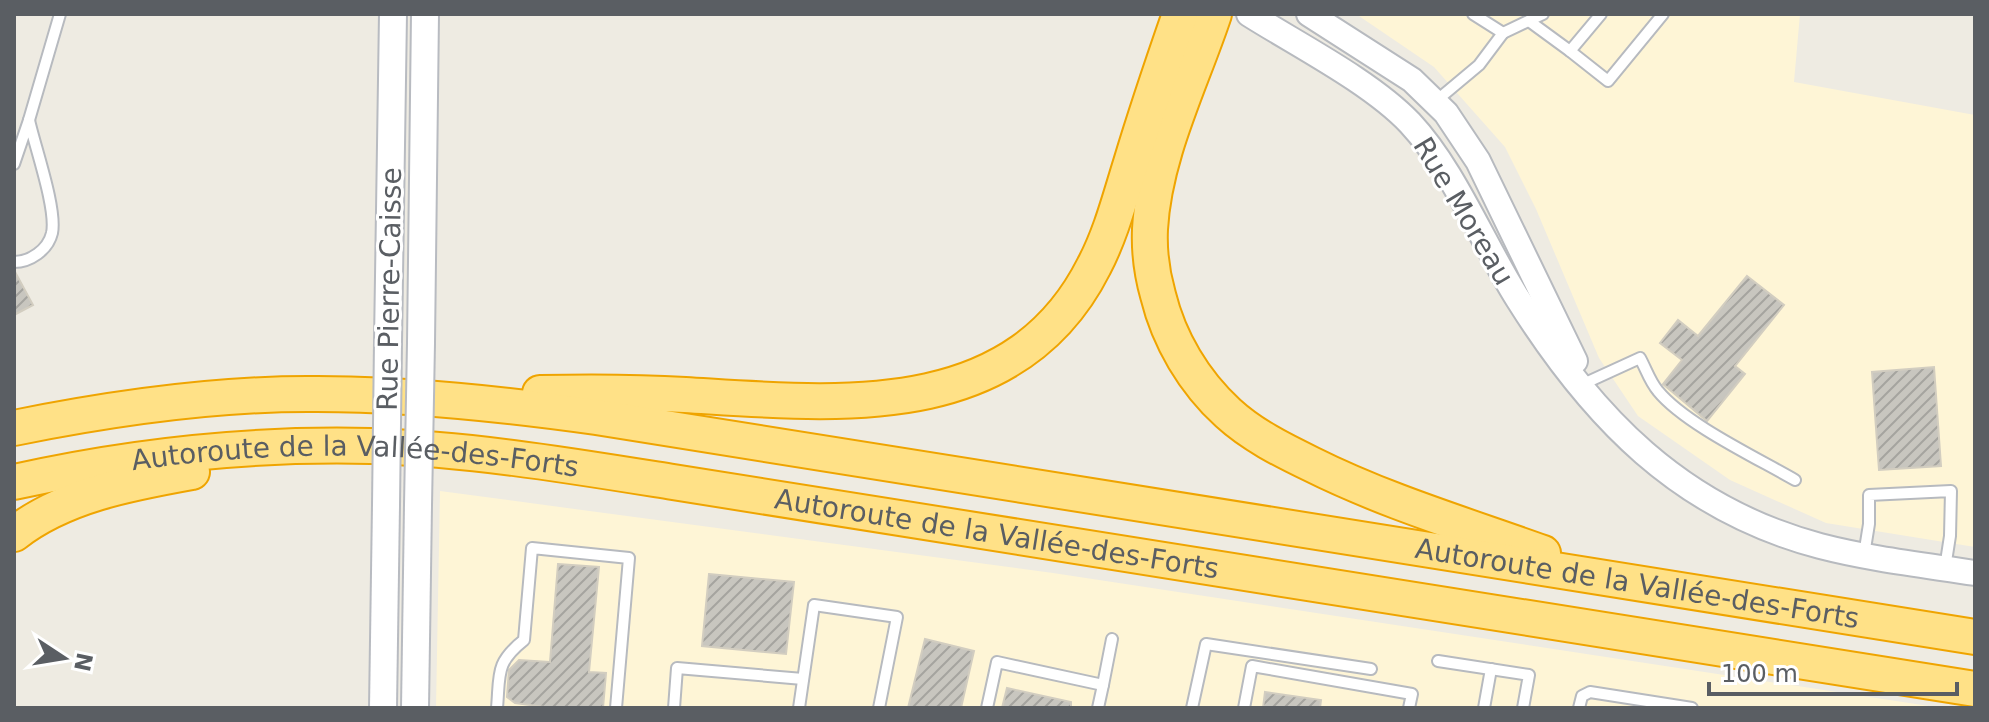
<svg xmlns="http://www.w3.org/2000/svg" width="1989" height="722" font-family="'DejaVu Sans',sans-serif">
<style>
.commercial{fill:#fef5d6}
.building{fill:url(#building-hatch);stroke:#d2cdc0;stroke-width:2}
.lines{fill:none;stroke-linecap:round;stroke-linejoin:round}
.service-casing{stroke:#b7babf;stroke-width:14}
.tertiary-casing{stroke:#b7babf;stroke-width:28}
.secondary-casing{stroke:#b8bbc1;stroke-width:30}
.motorway-casing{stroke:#efa400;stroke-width:38}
.service{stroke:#fff;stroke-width:10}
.tertiary{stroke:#fff;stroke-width:24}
.secondary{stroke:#fff;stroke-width:26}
.motorway{stroke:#ffe187;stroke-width:34}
.secondary-bridge-casing{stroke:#b8bbc1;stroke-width:30;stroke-linecap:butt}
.secondary-bridge{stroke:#fff;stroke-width:26}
.labels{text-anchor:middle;stroke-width:6;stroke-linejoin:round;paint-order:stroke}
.street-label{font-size:28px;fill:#5a5e63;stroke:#fff}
</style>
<defs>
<pattern id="building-hatch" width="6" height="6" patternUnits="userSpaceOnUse" patternTransform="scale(2)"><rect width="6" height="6" fill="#c8c6bf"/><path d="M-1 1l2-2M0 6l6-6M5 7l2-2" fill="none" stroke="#a5a49f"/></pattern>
</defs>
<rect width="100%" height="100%" fill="#eeebe2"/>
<!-- commercial -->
<g class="commercial">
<path d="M1356 14H1800L1794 82 1975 115V547L1826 523 1730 480 1638 416 1599 358 1536 209 1505 147 1434 67Z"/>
<path d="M440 491 1053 573 1942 708H436Z"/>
</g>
<!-- building -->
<g class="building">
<path d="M14 270 33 305 14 315Z"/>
<path d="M1747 276 1784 305 1735 366 1745 374 1707 421 1663 384 1682 360 1660 343 1678 320 1698 336Z"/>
<path d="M1934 367 1941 466 1879 470 1872 372Z"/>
<path d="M558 564 599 567 589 672 606 673 603 708H552L515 703 507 697 509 670 519 660 550 662Z"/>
<path d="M709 574 794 582 786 654 702 646Z"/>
<path d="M925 639 974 651 961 708H908Z"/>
<path d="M1007 688 1071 702V708H1002Z"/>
<path d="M1265 692 1321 700 1320 708H1263Z"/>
</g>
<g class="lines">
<defs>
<g id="service">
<path d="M1529 21 1570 51 1601 14"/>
<path d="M1503 33 1543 14"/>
<path d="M1570 51 1608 81 1663 14"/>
<path d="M1436 101 1479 65 1503 33 1473 14"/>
<path d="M29 120 60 14"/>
<path d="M14 164 29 120C35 147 57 209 52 233 48 250 30 262 14 262"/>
<path d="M1581 385 1640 358C1646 369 1650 382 1658 391 1685 424 1757 458 1795 480"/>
<path d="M1864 555 1869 524V495L1951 491 1950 536 1945 568"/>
<path d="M1438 661 1529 675 1523 708"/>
<path d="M1103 685 1112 639"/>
<path d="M497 708C500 674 495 663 524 640L532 548 629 558 616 708"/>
<path d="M674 708 677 668 803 679"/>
<path d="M799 708 814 605 897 617 879 708"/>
<path d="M987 708 997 662 1103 685 1098 708"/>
<path d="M1192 708 1206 644 1371 669"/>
<path d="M1244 708 1252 666 1412 694 1409 708"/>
<path d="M1484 708 1491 669"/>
<path d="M1579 708 1582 696 1590 692 1692 708"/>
</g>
<g id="tertiary">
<path d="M1249 14C1298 45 1371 82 1410 123 1454 170 1483 244 1518 299 1592 417 1680 509 1820 546 1870 559 1923 565 1975 573"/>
<path d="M1309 14 1412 80 1446 113 1478 161 1575 361"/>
</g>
<g id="secondary">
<path d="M388 342 393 14"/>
<path d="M421 343 425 14"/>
<path d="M383 708 386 505"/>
<path d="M415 708 418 505"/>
</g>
<g id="motorway">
<path d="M1214 14C1191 83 1154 155 1150 229 1149 251 1152 274 1158 295 1169 340 1194 382 1228 413 1252 435 1282 450 1311 464 1385 501 1465 525 1543 553"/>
<path d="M540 393C589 392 637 392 685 395 835 404 1014 425 1094 266 1111 234 1120 198 1131 163 1146 113 1163 63 1180 14"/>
<path id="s1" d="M14 428C113 408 216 393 317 394 411 394 503 404 596 417L1975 637"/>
<path id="s2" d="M14 482C131 456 250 443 371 446 472 449 573 466 673 482L1975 689"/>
<path d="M14 534C64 495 131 483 192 472"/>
</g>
</defs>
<!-- service casing -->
<use href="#service" class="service-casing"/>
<!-- tertiary casing -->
<use href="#tertiary" class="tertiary-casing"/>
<!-- secondary casing -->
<use href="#secondary" class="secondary-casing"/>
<!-- motorway casing -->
<use href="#motorway" class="motorway-casing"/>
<!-- service -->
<use href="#service" class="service"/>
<!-- tertiary -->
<use href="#tertiary" class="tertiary"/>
<!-- secondary -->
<use href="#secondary" class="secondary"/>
<!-- motorway -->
<use href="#motorway" class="motorway"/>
<defs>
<g id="secondary-bridge">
<path d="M386 505 388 342"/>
<path d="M418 505 421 343"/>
</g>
</defs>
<!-- secondary-bridge casing -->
<use href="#secondary-bridge" class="secondary-bridge-casing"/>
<!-- secondary-bridge -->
<use href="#secondary-bridge" class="secondary-bridge"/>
</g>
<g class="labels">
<!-- street labels -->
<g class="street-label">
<text transform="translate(1464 211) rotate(59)" y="10">Rue Moreau</text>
<text transform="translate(389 289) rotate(-89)" y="10">Rue Pierre-Caisse</text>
<text dy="10" stroke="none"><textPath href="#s2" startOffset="344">Autoroute de la Vallée-des-Forts</textPath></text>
<text dy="10" stroke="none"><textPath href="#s2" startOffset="992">Autoroute de la Vallée-des-Forts</textPath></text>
<text dy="10" stroke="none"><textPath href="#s1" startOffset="1640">Autoroute de la Vallée-des-Forts</textPath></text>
</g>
</g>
<!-- border -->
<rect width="1989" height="722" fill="none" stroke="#5a5e63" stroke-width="32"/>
<!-- north arrow -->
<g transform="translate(64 658) rotate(102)" stroke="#ffffff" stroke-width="6" paint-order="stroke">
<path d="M0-6L14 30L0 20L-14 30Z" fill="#5a5e63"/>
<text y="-12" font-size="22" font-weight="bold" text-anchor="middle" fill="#5a5e63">N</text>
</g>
<!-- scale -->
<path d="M1709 682v12h248v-12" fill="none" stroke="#5a5e63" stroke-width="4"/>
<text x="1721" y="682" font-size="24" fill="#5a5e63" stroke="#ffffff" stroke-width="6" paint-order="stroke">100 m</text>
</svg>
